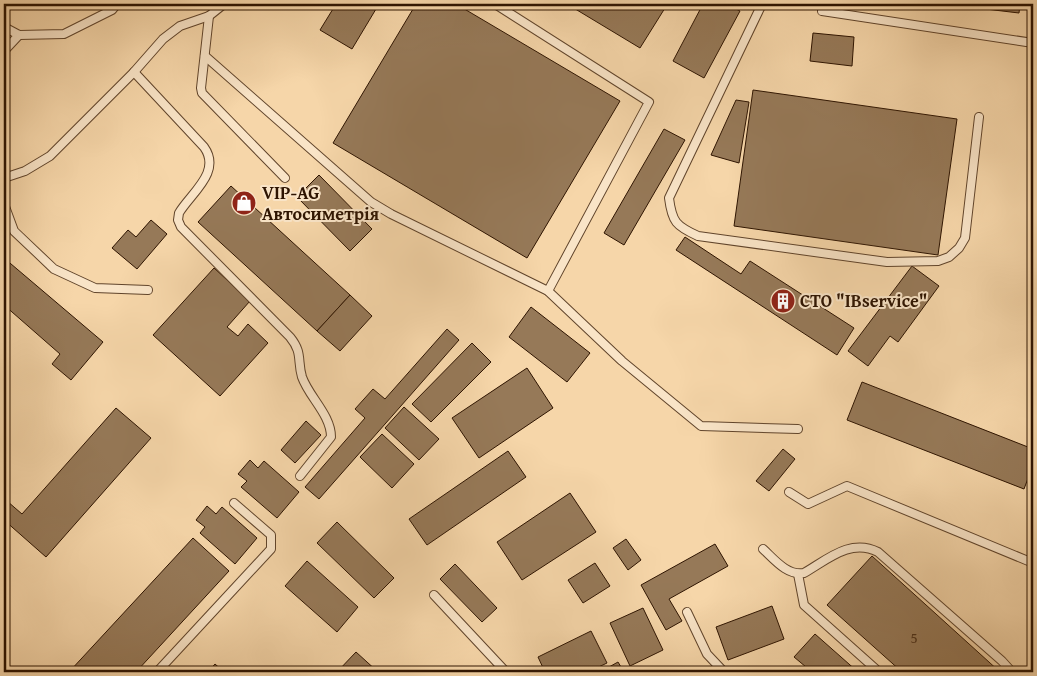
<svg xmlns="http://www.w3.org/2000/svg" width="1037" height="676" font-family="'Gentium Book Plus',serif">
<style>
.building{fill:#967958;stroke:#2e1401}
.lines{fill:none;stroke-linecap:round;stroke-linejoin:round}
.service-casing{stroke:#60442b;stroke-width:10}
.service{stroke:#f9e4c7;stroke-width:8}
.labels{text-anchor:middle;stroke-width:4;stroke-linejoin:round;paint-order:stroke}
.number-label{font-size:15px;fill:#482d17}
.poi-label{font-size:18px;font-weight:bold;fill:#2e1401;stroke:#f9e4c7;text-anchor:start}
</style>
<rect width="100%" height="100%" fill="#f6d6a9"/>
<filter id="stains"><feTurbulence type="fractalNoise" baseFrequency=".004" numOctaves="4"/><feColorMatrix values="0 0 0 0 .2 0 0 0 0 .09 0 0 0 0 .02 0 0 0 .5 -.17"/></filter>
<radialGradient id="worn" r=".72"><stop offset=".6" stop-color="#630" stop-opacity="0"/><stop offset="1" stop-color="#630" stop-opacity=".3"/></radialGradient>
<!-- building -->
<g class="building">
<path d="M336 4H379L352 49 320 30Z"/>
<path d="M416 4H456L620 101 527 258 333 143Z"/>
<path d="M567 4H659L665 8 640 48Z"/>
<path d="M703 4H726L740 11 704 78 673 61Z"/>
<path d="M944 4H1020L1019 13Z"/>
<path d="M813 33 854 37 852 66 810 61Z"/>
<path d="M753 90 957 119 938 255 734 226Z"/>
<path d="M736 100 749 102 739 163 711 155Z"/>
<path d="M664 129 685 140 624 245 604 233Z"/>
<path d="M319 175 372 229 350 251 297 197Z"/>
<path d="M231 186 350 295 317 331 198 222Z"/>
<path d="M151 220 167 234 137 269 112 248 128 230 136 237Z"/>
<path d="M685 237 741 274 750 261 854 328 837 355 676 250Z"/>
<path d="M4 258 103 342 71 380 52 364 60 354 4 305Z"/>
<path d="M912 266 939 286 898 342 890 336 868 366 848 351Z"/>
<path d="M214 268 250 301 227 327 238 336 248 324 268 343 220 396 153 335Z"/>
<path d="M350 295 372 316 340 351 317 331Z"/>
<path d="M531 307 590 353 567 382 509 337Z"/>
<path d="M447 329 459 340 319 499 305 487 365 418 355 409 373 389 385 399Z"/>
<path d="M472 343 491 362 431 422 412 404Z"/>
<path d="M527 368 553 408 479 458 452 418Z"/>
<path d="M862 382 1033 449V465L1024 489 847 420Z"/>
<path d="M404 407 439 439 419 460 385 428Z"/>
<path d="M116 408 151 438 46 557 4 520V504L7 501 22 514Z"/>
<path d="M306 421 321 435 295 463 281 450Z"/>
<path d="M382 434 414 464 392 488 360 457Z"/>
<path d="M783 449 795 459 769 491 756 481Z"/>
<path d="M508 451 526 477 427 545 409 519Z"/>
<path d="M250 460 258 468 264 461 299 492 277 518 241 487 247 481 238 474Z"/>
<path d="M570 493 596 532 522 580 497 542Z"/>
<path d="M207 506 216 514 222 507 257 538 235 564 200 533 205 527 196 520Z"/>
<path d="M337 522 394 578 374 598 317 543Z"/>
<path d="M193 538 229 571 136 672H69Z"/>
<path d="M626 539 641 560 628 570 613 548Z"/>
<path d="M715 544 728 566 669 599 682 621 666 630 641 585Z"/>
<path d="M872 556 1000 672H902L827 605Z"/>
<path d="M307 561 358 607 337 632 285 586Z"/>
<path d="M595 563 610 586 583 603 568 580Z"/>
<path d="M455 564 497 608 482 622 440 579Z"/>
<path d="M772 606 784 639 728 660 716 627Z"/>
<path d="M643 608 663 650 630 666 610 623Z"/>
<path d="M591 631 607 663 588 672H545L538 657Z"/>
<path d="M815 634 858 672H812L794 657Z"/>
<path d="M356 652 378 672H337Z"/>
<path d="M618 662 624 672H600Z"/>
<path d="M215 664 224 672H208Z"/>
</g>
<g class="lines">
<defs>
<g id="service">
<path d="M495 4 649 102 548 291"/>
<path d="M762 4 669 198C672 222 676 226 698 236L887 262 938 261 949 257 959 248 965 238 979 117"/>
<path d="M822 11 1033 43"/>
<path d="M209 16 201 88 202 93 285 178"/>
<path d="M4 27 19 35 64 34 112 10 117 4"/>
<path d="M4 51 19 35"/>
<path d="M205 56 371 202 391 214 548 291 622 361 701 426 798 429"/>
<path d="M134 72 204 147C222 172 191 193 179 213L178 220 181 227 290 337C303 353 297 360 302 377 309 397 331 415 331 437L300 476"/>
<path d="M4 178 25 171 50 156 134 72 163 39 180 26 209 16 224 4"/>
<path d="M4 204 14 231 54 269 95 288 148 290"/>
<path d="M789 492 808 504 847 486 1033 563"/>
<path d="M763 549C774 559 787 576 804 573 828 559 851 538 878 552L1002 661 1012 672"/>
<path d="M798 574 804 605 879 672"/>
<path d="M434 595 506 672"/>
<path d="M687 612 707 654 724 672"/>
<path d="M157 672 271 549V535L234 503"/>
</g>
</defs>
<!-- service casing -->
<use href="#service" class="service-casing"/>
<!-- service -->
<use href="#service" class="service"/>
</g>
<!-- icons -->
<defs>
<symbol id="shop-disc" viewBox="-11 -11 22 22"><circle r="9.5" fill="#8f2418" stroke="#f9e4c7"/><path d="M-5-2.5h2.3a2.7 3.5 0 0 1 5.4 0H5L5.5 6h-11ZM-1.5-2.5h3a1.5 2.3 0 0 0-3 0Z" fill="#fff"/></symbol>
<symbol id="building-disc" viewBox="-11 -11 22 22"><circle r="9.5" fill="#8f2418" stroke="#f9e4c7"/><path d="M-4-6H4V6H1V3H-1V6H-4ZM-2.5-4.3h1.7v1.8h-1.7ZM.8-4.3h1.7v1.8H.8ZM-2.5-1h1.7V.8h-1.7ZM.8-1h1.7V.8H.8Z" fill="#fff"/></symbol>
</defs>
<g fill-rule="evenodd">
<use href="#shop-disc" x="230" y="189" width="28" height="28"/>
<use href="#building-disc" x="769" y="287" width="28" height="28"/>
</g>
<g class="labels">
<!-- number labels -->
<g class="number-label">
<text x="914" y="643">5</text>
</g>
<!-- poi labels -->
<g class="poi-label">
<text x="262" y="199">VIP-AG<tspan x="262" dy="21">Автосиметрія</tspan></text>
<text x="800" y="307">СТО "IBservice"</text>
</g>
</g>
<!-- margin -->
<rect width="1037" height="676" fill="none" stroke="#f6d6a9" stroke-width="20"/>
<rect x="5" y="5" width="1027" height="666" fill="none" stroke="#2e1401" stroke-width="2.5"/>
<rect x="10" y="10" width="1017" height="656" fill="none" stroke="#2e1401"/>
<rect width="100%" height="100%" filter="url(#stains)"/>
<rect width="100%" height="100%" fill="url(#worn)"/>
</svg>
